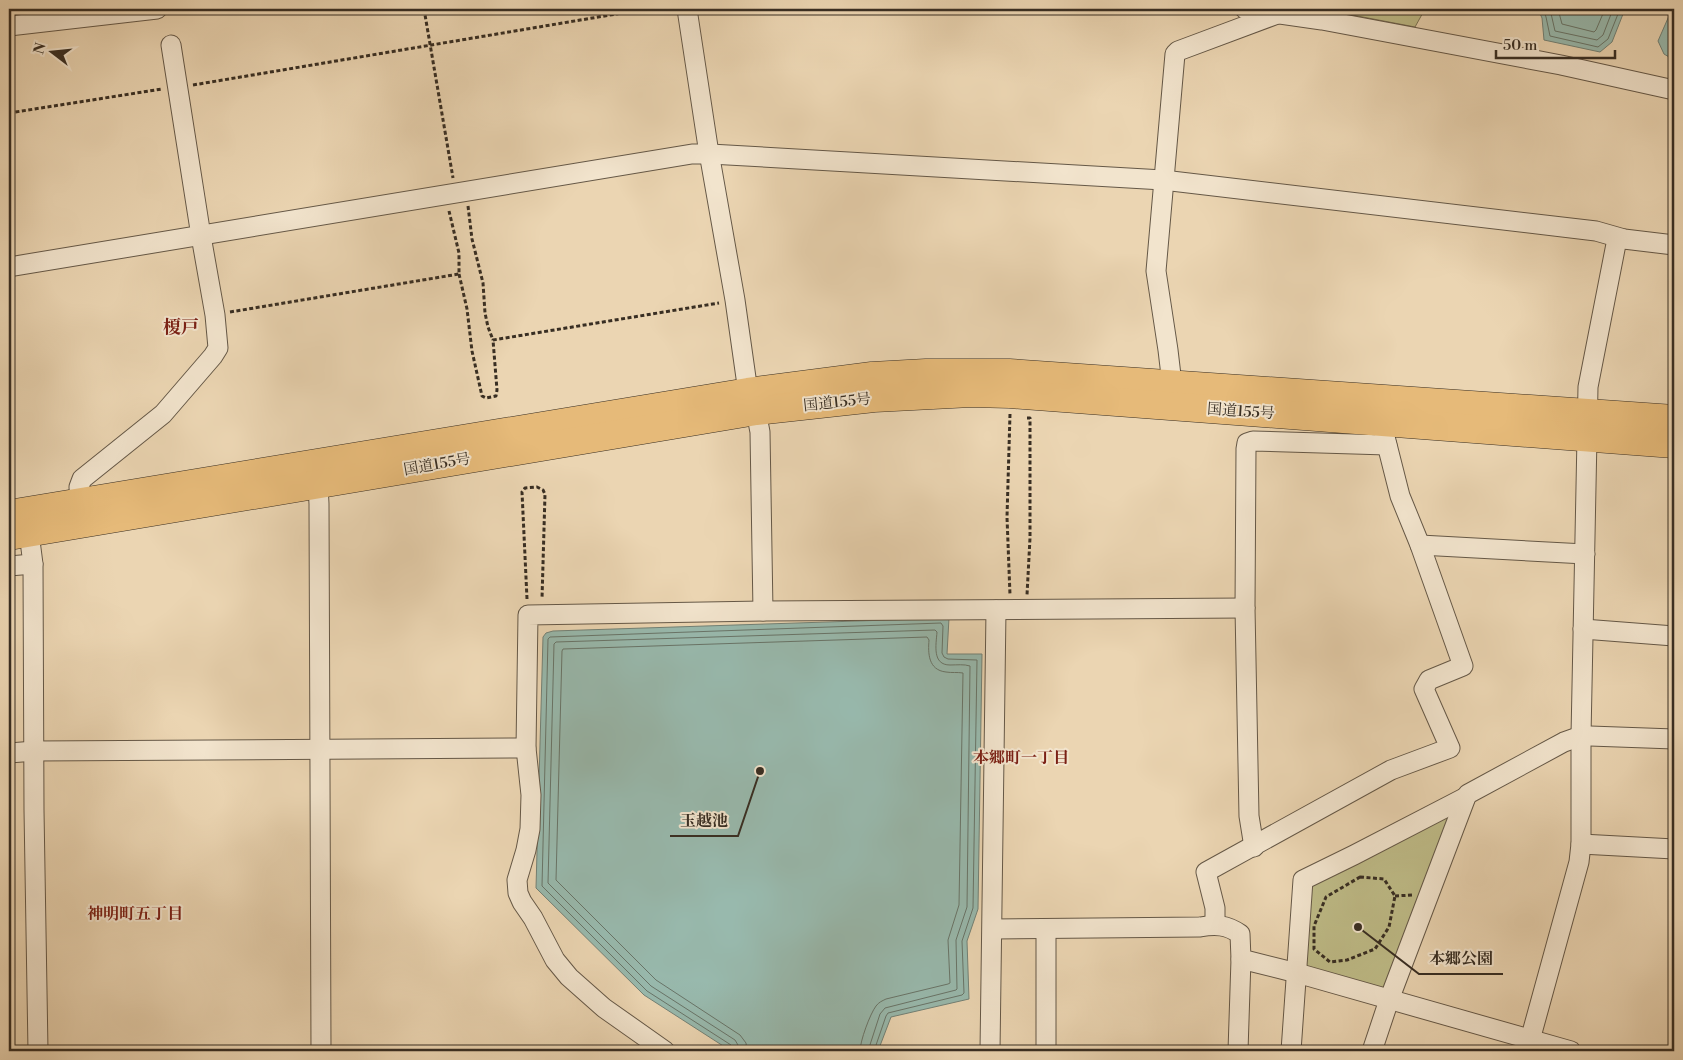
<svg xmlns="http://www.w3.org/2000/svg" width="1683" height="1060" font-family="'Libre Bodoni','Noto Serif JP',serif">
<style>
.green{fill:#bebb87;stroke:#7b7455}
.water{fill:#98b9ad;stroke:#728176}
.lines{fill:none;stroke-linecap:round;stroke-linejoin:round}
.shore{stroke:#687468;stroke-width:1}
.minor-casing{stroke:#655847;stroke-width:21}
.highway-casing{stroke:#382e23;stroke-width:29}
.path{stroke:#382e23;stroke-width:3;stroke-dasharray:4 2.5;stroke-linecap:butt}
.minor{stroke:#f2e4cd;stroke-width:19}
.highway{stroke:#e6ba79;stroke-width:28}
.labels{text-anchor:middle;stroke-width:4;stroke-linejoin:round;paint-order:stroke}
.street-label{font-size:15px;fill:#382e23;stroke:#f2e4cd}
.neighbourhood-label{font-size:16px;font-weight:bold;fill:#7a1f14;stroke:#f2e4cd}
.quarter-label{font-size:18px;font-weight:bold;fill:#7a1f14;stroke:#f2e4cd}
.leader{fill:none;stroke:#382e23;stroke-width:2}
.callout-dot{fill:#382e23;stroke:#f2e4cd;stroke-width:2}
.callout-label{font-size:16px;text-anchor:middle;font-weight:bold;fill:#382e23;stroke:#f2e4cd;stroke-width:4;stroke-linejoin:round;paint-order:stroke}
</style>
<rect width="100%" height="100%" fill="#ebd5b2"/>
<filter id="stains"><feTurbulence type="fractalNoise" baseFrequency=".004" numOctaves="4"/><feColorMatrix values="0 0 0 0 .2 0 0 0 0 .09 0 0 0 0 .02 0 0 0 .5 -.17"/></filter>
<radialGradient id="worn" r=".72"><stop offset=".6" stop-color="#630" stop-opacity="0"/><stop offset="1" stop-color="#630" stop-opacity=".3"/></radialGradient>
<!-- green -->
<g class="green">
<path d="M1321 9H1425L1415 27Z"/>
<path d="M1444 811 1450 819 1388 985 1380 990 1309 970 1304 964 1309 891 1314 884Z"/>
</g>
<!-- water -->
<g class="water">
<path d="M1538 9H1625L1612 42 1600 52 1544 40 1542 18Z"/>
<path d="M1672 9H1674V60L1664 54 1658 41Z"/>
<path d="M949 618 947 654H982L978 909 967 941 969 999 891 1017 878 1051H731L644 995 536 888 543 637 546 633 553 631Z"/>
</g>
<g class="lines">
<!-- shore -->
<g class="shore">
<path d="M1543 9 1546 17 1550 36 1598 47 1608 39 1620 9"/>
<path d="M1550 9 1555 31 1597 40 1603 35 1613 9"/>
<path d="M1558 9 1562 24 1594 32 1596 30 1605 9"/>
<path d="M733 1051 731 1045 647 991 542 886 548 639 550 637 941 623 943 626 942 653 944 657 948 659 977 660 973 908 962 941 964 993 962 995 888 1013 886 1016 874 1051"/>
<path d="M740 1051 738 1045 735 1040 651 986 548 883 554 644 556 642 935 630 937 632C936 645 932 665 950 665 957 665 964 664 970 666L967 907 956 940 957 989 956 990 885 1008 880 1014 868 1051"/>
<path d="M747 1051 746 1043 740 1035 656 980 556 880 562 651 563 649 927 637 929 640C928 653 928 670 946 672 952 673 957 672 963 673L959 905 948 940 950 983 948 984 886 999C882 1001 879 1002 876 1006 870 1014 860 1041 860 1051"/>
</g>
<defs>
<g id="minor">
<path d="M687 9 708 147 735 300 748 392"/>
<path d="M1245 9 1322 20 1561 65 1674 90"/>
<path d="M9 26 157 9"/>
<path d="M9 267 692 154H710L1163 180 1596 231 1624 239 1674 245"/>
<path d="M1172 384 1168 350 1156 271 1175 54 1178 51 1280 13"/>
<path d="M756 411 760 432 763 611"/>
<path d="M318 485 319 504 321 1051"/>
<path d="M80 502 79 487 82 479 163 414 213 356 218 348 215 315 201 236 171 45"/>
<path d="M29 533 33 564 34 810 38 1051"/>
<path d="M1420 545 1585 554"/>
<path d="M9 566 33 564"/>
<path d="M1583 629 1674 636"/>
<path d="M9 753 35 751 526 748"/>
<path d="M1581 844 1674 849"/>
<path d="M1254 847 1249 816 1245 608 1246 449 1247 443 1253 441 1387 445"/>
<path d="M1215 924V908L1206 872 1391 770 1450 748 1424 689 1429 680 1463 666 1420 545 1400 496 1381 421"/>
<path d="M993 929 1200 927C1216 924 1227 925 1240 934L1241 959 1297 973 1571 1051"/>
<path d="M665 1051 604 1008 569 977 555 960 533 918 522 902 518 893 517 880 526 850 530 829 531 795 526 748 528 615 763 611 1245 608"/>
<path d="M990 1051 996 610"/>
<path d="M1046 1051V929"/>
<path d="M1238 1051 1241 959"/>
<path d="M1291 1051 1303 880 1354 855 1466 797"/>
<path d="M1372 1051 1389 1000 1466 797 1468 794 1564 742 1581 736H1590L1674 739"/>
<path d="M1527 1051 1579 862 1581 844V736L1588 387 1617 239H1624"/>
</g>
<g id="highway">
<path d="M9 514 748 392 872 376 926 373H1009L1674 419"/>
<path d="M9 536 756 411 874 398 971 393 1010 394 1674 444"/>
</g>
</defs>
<!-- minor casing -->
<use href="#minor" class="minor-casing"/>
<!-- highway casing -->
<use href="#highway" class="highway-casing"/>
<!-- path -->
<g class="path">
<path d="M424 9 453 178"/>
<path d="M193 85 646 9"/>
<path d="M9 113 162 89"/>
<path d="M468 206 472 239 483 283 485 313 488 327 493 340"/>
<path d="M459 274 467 309 472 351 482 396 486 398 496 396 497 390 493 340 719 303"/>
<path d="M230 312 459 274V253L449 211"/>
<path d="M1010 414 1007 517 1010 595"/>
<path d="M1027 418H1030V538L1027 595"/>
<path d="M527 599 522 492 525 488 537 487 543 490 545 494 542 599"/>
<path d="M1360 877 1384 879 1395 896 1389 927 1375 949 1347 960 1330 962 1314 949V926L1326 897Z"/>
<path d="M1395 896 1412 895"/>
</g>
<!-- minor -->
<use href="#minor" class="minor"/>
<!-- highway -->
<use href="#highway" class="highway"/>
</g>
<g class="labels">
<!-- street labels -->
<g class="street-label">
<text transform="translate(837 402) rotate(-6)" y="5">国道155号</text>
<text transform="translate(1241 411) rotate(4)" y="5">国道155号</text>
<text transform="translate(437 464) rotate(-10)" y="5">国道155号</text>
</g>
<!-- neighbourhood labels -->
<g class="neighbourhood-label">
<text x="1021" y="763">本郷町一丁目</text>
<text x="135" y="919">神明町五丁目</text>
</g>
<!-- quarter labels -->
<g class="quarter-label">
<text x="181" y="333">榎戸</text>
</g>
</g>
<!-- callouts -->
<path class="leader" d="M760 771L738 836H670M1358 927L1419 974H1503"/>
<g class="callout-dot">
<circle cx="760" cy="771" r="5"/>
<circle cx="1358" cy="927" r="5"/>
</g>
<g class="callout-label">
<text x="704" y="826">玉越池</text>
<text x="1461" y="964">本郷公園</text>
</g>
<!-- margin -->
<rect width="1683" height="1060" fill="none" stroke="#ebd5b2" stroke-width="30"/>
<rect x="10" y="10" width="1663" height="1040" fill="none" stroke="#382e23" stroke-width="2.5"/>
<rect x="15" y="15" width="1653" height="1030" fill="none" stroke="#382e23"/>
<!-- north arrow -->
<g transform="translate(52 52) rotate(286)" stroke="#f2e4cd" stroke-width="4" paint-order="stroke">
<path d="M0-4L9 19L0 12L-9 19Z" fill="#382e23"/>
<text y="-8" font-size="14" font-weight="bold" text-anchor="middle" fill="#382e23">N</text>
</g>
<!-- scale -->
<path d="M1496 50v8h119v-8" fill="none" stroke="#382e23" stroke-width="2.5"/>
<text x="1503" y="50" font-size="15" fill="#382e23" stroke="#f2e4cd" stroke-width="4" paint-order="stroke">50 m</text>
<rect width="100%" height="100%" filter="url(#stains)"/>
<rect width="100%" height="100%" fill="url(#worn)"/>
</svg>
